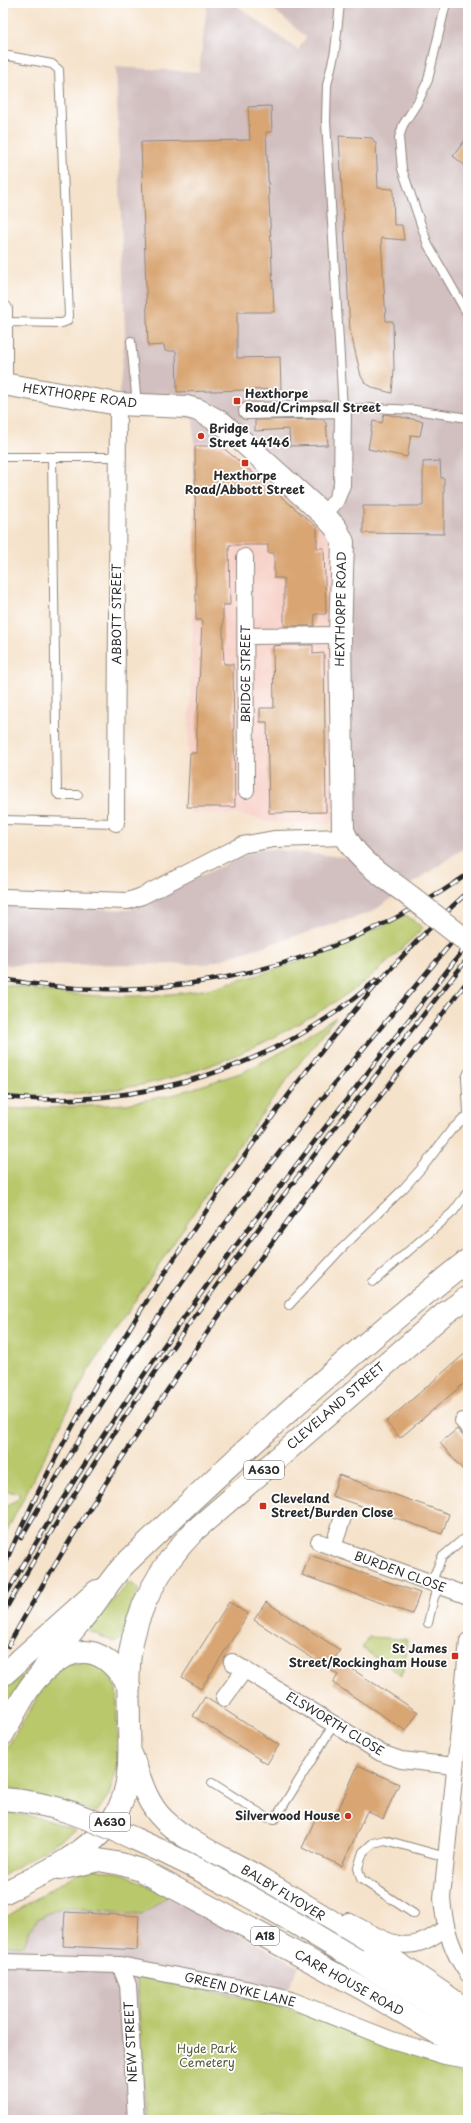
<svg xmlns="http://www.w3.org/2000/svg" width="471" height="2123" font-family="'Playpen Sans',sans-serif">
<style>
.built{fill:#f7d1c8}
.industrial{fill:#d2bfc0}
.green{fill:#b8c86b;stroke:#727a4b}
.building{fill:#d9a673}
.lines{fill:none;stroke-linecap:round;stroke-linejoin:round}
.lane-casing{stroke:#90867a;stroke-width:10}
.street-casing{stroke:#90867a;stroke-width:18}
.secondary-casing{stroke:#90867a;stroke-width:24}
.primary-casing{stroke:#90867a;stroke-width:24}
.highway-casing{stroke:#90867a;stroke-width:24}
.lane{stroke:#fff;stroke-width:8}
.street{stroke:#fff;stroke-width:16}
.secondary{stroke:#fff;stroke-width:22}
.primary{stroke:#fff;stroke-width:22}
.highway{stroke:#fff;stroke-width:22}
.rail-casing{stroke:#2b2b2b;stroke-width:4.5}
.rail{stroke:#fff;stroke-width:3;stroke-dasharray:9;stroke-linecap:butt}
.secondary-bridge-casing{stroke:#90867a;stroke-width:24;stroke-linecap:butt}
.highway-bridge-casing{stroke:#90867a;stroke-width:24;stroke-linecap:butt}
.secondary-bridge{stroke:#fff;stroke-width:22}
.highway-bridge{stroke:#fff;stroke-width:22}
.poi-dot{fill:#c8321e;stroke:#fff;stroke-width:1.5}
.labels{text-anchor:middle;stroke-width:3.5;stroke-linejoin:round;paint-order:stroke}
.shield{fill:#fff;stroke:#6b6b6b;stroke-width:1}
.shield-label{font-size:11px;font-weight:bold;fill:#2b2b2b}
.poi-label{font-size:12px;font-weight:bold;fill:#2b2b2b;stroke:#fff;text-anchor:start}
.street-label{font-size:12px;fill:#2b2b2b;stroke:#fff}
.park-label{font-size:12px;fill:#555a3e;stroke:#fff}
</style>
<rect width="100%" height="100%" fill="#fff"/>
<filter id="ink" filterUnits="userSpaceOnUse"><feTurbulence type="fractalNoise" baseFrequency=".025" numOctaves="2"/><feDisplacementMap in="SourceGraphic" scale="8" xChannelSelector="R" yChannelSelector="G"/><feConvolveMatrix kernelMatrix="1 2 1 2 8 2 1 2 1" color-interpolation-filters="sRGB"/></filter>
<filter id="wash" filterUnits="userSpaceOnUse"><feTurbulence type="fractalNoise" baseFrequency=".012" numOctaves="4" result="noise"/><feDisplacementMap in="SourceGraphic" scale="16" xChannelSelector="R" yChannelSelector="G"/><feGaussianBlur stdDeviation="0.9" result="paint"/><feColorMatrix in="noise" values="0 0 0 0 0 0 0 0 0 0 0 0 0 0 0 0 0 1.4 0 .05"/><feComposite in="paint" operator="in"/></filter>
<g filter="url(#wash)">
<rect width="100%" height="100%" fill="#f5e2ca"/>
<!-- built -->
<path class="built" d="M223 442 333 539 336 819 329 824 270 822 242 815 190 813 186 803 194 592V443Z"/>
<!-- industrial -->
<g class="industrial">
<path d="M207 3H233L298 50 306 37 266 3H468V845L372 912 207 964 9 965 3 964V905L129 910 260 848 352 858 343 542 233 441 194 443 193 419 118 404 125 335 116 67 199 72Z"/>
<path d="M125 1874 299 1966 279 2007 229 1994 138 1976 146 2120H3V1919Z"/>
</g>
<!-- green -->
<g class="green">
<path d="M406 915 423 928C409 941 396 955 381 968 355 990 326 1009 296 1025 200 1080 113 1099 3 1094V984C66 997 132 1000 196 991 207 990 218 986 228 983 291 968 348 942 406 915Z"/>
<path d="M336 1017 295 1069 235 1151 88 1371 5 1535H3V1509L19 1498V1493L3 1491V1108L22 1109 126 1104 176 1094 243 1072 287 1049Z"/>
<path d="M130 1582 139 1589 120 1640 114 1642 89 1631V1626Z"/>
<path d="M369 1637 407 1639 402 1676 362 1648Z"/>
<path d="M90 1662 109 1673 116 1688 117 1703V1768L109 1795 97 1812 18 1790 3 1788V1754L42 1690 50 1677 67 1664Z"/>
<path d="M30 1669 3 1713V1692Z"/>
<path d="M3 1812 41 1818 76 1830 3 1876Z"/>
<path d="M94 1868 125 1874 168 1896 142 1915 62 1907 39 1918 29 1930 24 1946 3 1945V1919L79 1872Z"/>
<path d="M137 1976 174 1985 229 1994 298 2012 468 2076V2120H146Z"/>
</g>
<g id="blocks">
<!-- building -->
<g class="building">
<path d="M271 106 272 132H266L274 312H237V358L280 357 281 389 177 392 176 351H165L164 345 148 346 141 142 250 140 248 107Z"/>
<path d="M339 136 372 138 376 144 378 188 393 189 394 225H402L404 240 381 238 386 321H393L394 371 392 393 376 389 365 383 361 376 350 330Z"/>
<path d="M468 136V168L453 156Z"/>
<path d="M384 414 423 421 420 436 411 435 407 457 368 449 373 421 382 423Z"/>
<path d="M322 419 326 423 328 445 290 446 289 429 255 431V420Z"/>
<path d="M195 446H221L317 527V548H324L326 614H315L314 626H284V578H274V553H268V545H229L230 605H223V641L224 664H233L235 807H187L190 753H196L202 620H196Z"/>
<path d="M440 461 441 478H444V534L363 533V506H423V462Z"/>
<path d="M285 645H313V654L324 653 326 812 269 813 267 722H260V708H274L273 646Z"/>
<path d="M468 1351V1380L400 1438 386 1422Z"/>
<path d="M457 1429 468 1442V1476L440 1443Z"/>
<path d="M339 1475 449 1514 442 1534 332 1496Z"/>
<path d="M310 1555 420 1593 412 1614 302 1575Z"/>
<path d="M229 1602 248 1614 201 1689 182 1677Z"/>
<path d="M266 1602 340 1650 335 1658 418 1712 406 1731 333 1683 338 1675 254 1620Z"/>
<path d="M205 1697 279 1745 267 1764 193 1716Z"/>
<path d="M358 1765 399 1784 383 1819 367 1811 342 1866 302 1848 318 1813 334 1820Z"/>
<path d="M65 1912 139 1916 137 1950 63 1946Z"/>
</g>
</g>
</g>
<g filter="url(#ink)">
<use href="#blocks" fill-opacity="0" stroke="#90867a" stroke-width="1"/>
<g class="lines">
<defs>
<g id="lane">
<path d="M340 3 335 51 327 85 326 121 343 409 372 408 415 410 468 418"/>
<path d="M446 3 428 80 419 100 403 125 399 138 402 169 428 245 468 315"/>
<path d="M3 55 52 64 59 70 69 316 67 321 62 323 5 322"/>
<path d="M131 341 137 405"/>
<path d="M3 457H118"/>
<path d="M52 457 57 793 59 795H78"/>
<path d="M3 820 116 823"/>
<path d="M468 1073 466 1078 468 1111"/>
<path d="M373 1282 453 1212 468 1192"/>
<path d="M289 1305 341 1249 403 1189 426 1163 452 1129 468 1115"/>
<path d="M431 1583 442 1557 468 1535"/>
<path d="M428 1623 434 1597 440 1586"/>
<path d="M212 1783 266 1817 275 1819 334 1724"/>
<path d="M414 1914 361 1879 358 1868 363 1852 373 1843 385 1840 446 1857"/>
</g>
<g id="street">
<path d="M4 384V309"/>
<path d="M247 411 343 409 342 485 336 500 324 515"/>
<path d="M245 557 246 790"/>
<path d="M246 636 340 635"/>
<path d="M116 823 118 404"/>
<path d="M3 897 128 901 142 896 242 845 274 839 346 837"/>
<path d="M463 1421 468 1427"/>
<path d="M319 1542 468 1596"/>
<path d="M333 1547 343 1517"/>
<path d="M468 1641 442 1898C444 1926 451 1951 468 1974"/>
<path d="M232 1662 381 1753 401 1760 455 1766"/>
<path d="M224 1698 245 1669"/>
<path d="M348 1921C387 1940 406 1960 445 1928"/>
<path d="M3 1962 120 1965 246 1989 291 2000 392 2040 445 2056 468 2060"/>
<path d="M120 1965 128 1985 136 2120"/>
</g>
<path id="secondary" d="M3 384 118 404 187 407 198 410 222 423 324 515 336 528 343 542 340 635 343 830C354 860 387 878 411 897"/>
<path id="primary" d="M3 1675 97 1591"/>
<g id="highway">
<path d="M40 1675C55 1650 75 1629 93 1606 104 1591 112 1577 125 1564 236 1457 347 1355 468 1260"/>
<path d="M3 1734C14 1716 25 1689 41 1674 76 1640 105 1646 129 1687"/>
<path d="M132 1756C140 1778 146 1803 164 1820 190 1845 232 1861 263 1880 332 1921 402 1964 468 2011"/>
<path d="M59 1869 99 1860 121 1864 141 1870 363 1989 468 2051"/>
<path d="M3 1893C41 1875 90 1853 114 1817 131 1791 130 1756 129 1726 129 1702 127 1677 130 1654 137 1605 161 1565 195 1530L444 1314 468 1297"/>
<path d="M357 1960 468 2026"/>
</g>
</defs>
<!-- lane casing -->
<use href="#lane" class="lane-casing"/>
<!-- street casing -->
<use href="#street" class="street-casing"/>
<!-- secondary casing -->
<use href="#secondary" class="secondary-casing"/>
<!-- primary casing -->
<use href="#primary" class="primary-casing"/>
<!-- highway casing -->
<use href="#highway" class="highway-casing"/>
<!-- lane -->
<use href="#lane" class="lane"/>
<!-- street -->
<use href="#street" class="street"/>
<!-- secondary -->
<use href="#secondary" class="secondary"/>
<!-- primary -->
<use href="#primary" class="primary"/>
<!-- highway -->
<use href="#highway" class="highway"/>
<defs>
<g id="rail">
<path d="M3 979C163 1010 335 967 468 874"/>
<path d="M3 1097C135 1110 277 1069 376 980"/>
<path d="M3 1434V1464"/>
<path d="M21 1538C77 1441 136 1345 202 1255 285 1140 377 1032 468 923"/>
<path d="M3 1568C63 1429 143 1301 229 1178 300 1076 375 975 468 892"/>
<path d="M3 1600C134 1366 303 1155 468 944"/>
<path d="M3 1614C134 1380 303 1168 468 958"/>
<path d="M8 1646C139 1410 306 1196 468 980"/>
</g>
</defs>
<!-- rail casing -->
<use href="#rail" class="rail-casing"/>
<!-- rail -->
<use href="#rail" class="rail"/>
<defs>
<path id="secondary-bridge" d="M411 897 468 942"/>
<path id="highway-bridge" d="M3 1799C56 1803 88 1818 135 1839 213 1873 284 1916 357 1960"/>
</defs>
<!-- secondary-bridge casing -->
<use href="#secondary-bridge" class="secondary-bridge-casing"/>
<!-- highway-bridge casing -->
<use href="#highway-bridge" class="highway-bridge-casing"/>
<!-- secondary-bridge -->
<use href="#secondary-bridge" class="secondary-bridge"/>
<!-- highway-bridge -->
<use href="#highway-bridge" class="highway-bridge"/>
</g>
</g>
<!-- markers -->
<g class="poi-dot">
<rect x="233" y="397" width="8" height="8" rx="2"/>
<circle cx="201" cy="436" r="4"/>
<rect x="241" y="459" width="8" height="8" rx="2"/>
<rect x="259" y="1502" width="8" height="8" rx="2"/>
<rect x="451" y="1652" width="8" height="8" rx="2"/>
<circle cx="348" cy="1816" r="4"/>
</g>
<g class="labels">
<!-- shield labels -->
<g class="shield">
<rect x="244" y="1461" width="40" height="18" rx="3"/>
<rect x="90" y="1813" width="40" height="18" rx="3"/>
<rect x="251" y="1927" width="28" height="18" rx="3"/>
</g>
<g class="shield-label">
<text x="264" y="1474">A630</text>
<text x="110" y="1826">A630</text>
<text x="265" y="1940">A18</text>
</g>
<!-- poi labels -->
<g class="poi-label">
<text x="245" y="398">Hexthorpe<tspan x="245" dy="14">Road/Crimpsall Street</tspan></text>
<text x="209" y="433">Bridge<tspan x="209" dy="14">Street 44146</tspan></text>
<text x="245" y="480" text-anchor="middle">Hexthorpe<tspan x="245" dy="14">Road/Abbott Street</tspan></text>
<text x="271" y="1503">Cleveland<tspan x="271" dy="14">Street/Burden Close</tspan></text>
<text x="447" y="1653" text-anchor="end">St James<tspan x="447" dy="14">Street/Rockingham House</tspan></text>
<text x="340" y="1820" text-anchor="end">Silverwood House</text>
</g>
<!-- street labels -->
<g class="street-label">
<text transform="translate(80 396) rotate(8)" y="4">HEXTHORPE ROAD</text>
<text transform="translate(341 609) rotate(-89)" y="4">HEXTHORPE ROAD</text>
<text transform="translate(117 614) rotate(-90)" y="4">ABBOTT STREET</text>
<text transform="translate(246 674) rotate(-90)" y="4">BRIDGE STREET</text>
<text transform="translate(336 1406) rotate(-41)" y="4">CLEVELAND STREET</text>
<text transform="translate(400 1572) rotate(20)" y="4">BURDEN CLOSE</text>
<text transform="translate(335 1724) rotate(31)" y="4">ELSWORTH CLOSE</text>
<text transform="translate(283 1893) rotate(31)" y="4">BALBY FLYOVER</text>
<text transform="translate(349 1983) rotate(29)" y="4">CARR HOUSE ROAD</text>
<text transform="translate(240 1990) rotate(13)" y="4">GREEN DYKE LANE</text>
<text transform="translate(131 2042) rotate(-93)" y="4">NEW STREET</text>
</g>
<!-- park labels -->
<g class="park-label">
<text x="207" y="2053">Hyde Park<tspan x="207" dy="14">Cemetery</tspan></text>
</g>
</g>
<!-- margin -->
<rect width="471" height="2123" fill="none" stroke="#fff" stroke-width="16"/>
</svg>
